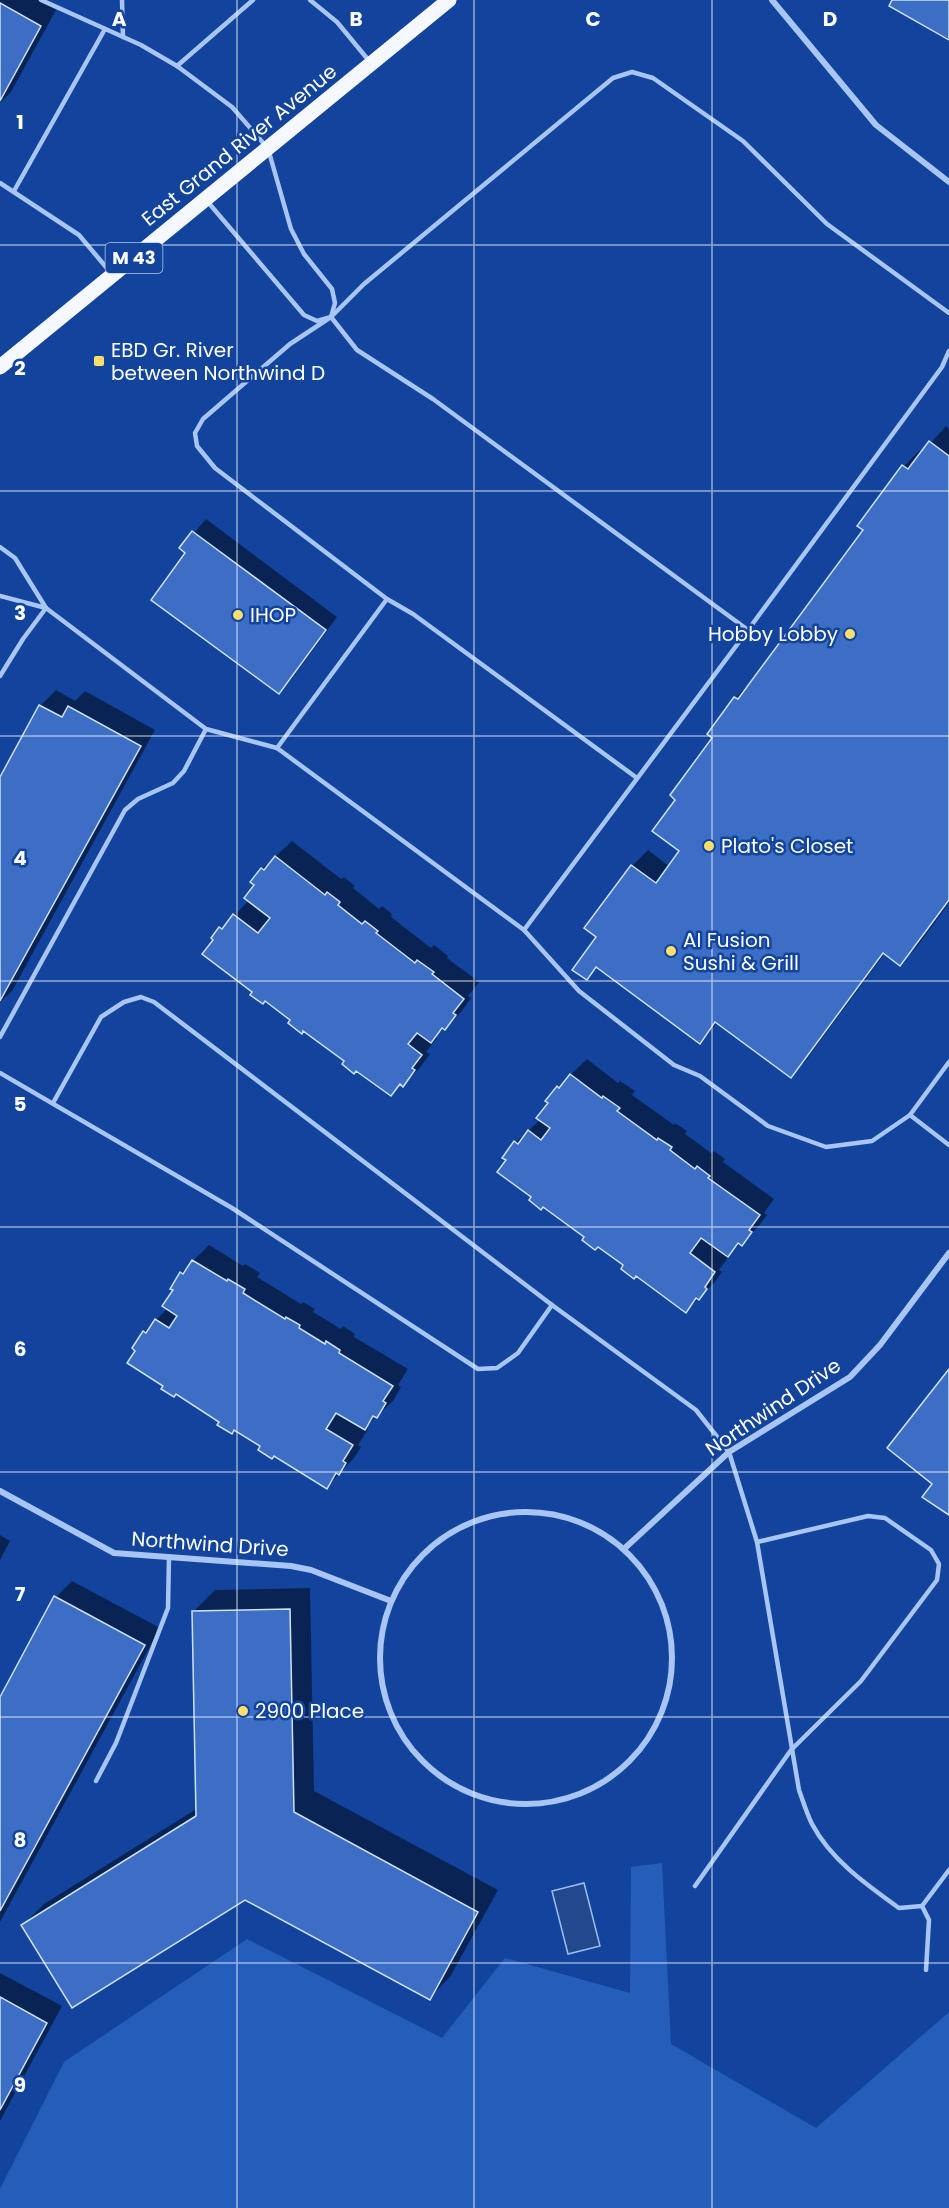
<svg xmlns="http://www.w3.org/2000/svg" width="949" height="2208" font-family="Poppins,sans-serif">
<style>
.green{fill:#255dbb}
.water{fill:#23488b;stroke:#9abef7;stroke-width:1.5}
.shadow{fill:#0007}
.building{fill:#3b6ec4;stroke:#d0e1fe;stroke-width:1.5}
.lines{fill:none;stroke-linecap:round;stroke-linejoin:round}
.lane{stroke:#a8c5f4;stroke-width:4.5}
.street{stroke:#a8c5f4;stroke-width:6}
.primary{stroke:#f5f8ff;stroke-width:15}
.grid{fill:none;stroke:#fff;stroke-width:1.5;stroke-opacity:0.55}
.poi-dot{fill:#ffdf6b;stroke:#12449d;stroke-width:2}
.labels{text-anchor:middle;stroke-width:5;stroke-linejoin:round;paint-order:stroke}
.shield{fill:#12449d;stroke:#b8c7e2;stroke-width:1.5}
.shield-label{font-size:18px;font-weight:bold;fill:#fff}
.street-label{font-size:20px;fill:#fff;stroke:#12449d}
.poi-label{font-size:20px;fill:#fff;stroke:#12449d;text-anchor:start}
.grid-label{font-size:20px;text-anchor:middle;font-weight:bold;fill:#fff;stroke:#12449d;stroke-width:5;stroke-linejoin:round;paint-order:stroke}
</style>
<rect width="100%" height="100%" fill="#12449d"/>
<!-- green -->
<path class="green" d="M662 1863 671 2044 816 2128 949 2012V2208H0V2189L64 2062 247 1939 442 2038 505 1958 630 1993 631 1867Z"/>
<!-- water -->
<path class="water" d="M584 1883 600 1946 568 1954 552 1891Z"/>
<!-- shadow -->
<g class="shadow">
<path d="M0 0H39L56 10 11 92 0 103Z"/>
<path d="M946 426 949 429V903L916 948 900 964 885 953 806 1060 790 1076 718 1022 700 1042 598 967 586 978 598 937 632 866 648 850 670 867 681 851 677 799 715 738 709 734 735 698 751 682 865 530 904 466 919 451 922 453Z"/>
<path d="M206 519 337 617 291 680 278 692 187 552 181 548Z"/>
<path d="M56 690 75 701 85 691 155 730 12 991 0 1002V780L40 706Z"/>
<path d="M292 841 341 879 344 877 355 886 353 888 379 909 382 906 392 914 391 917 431 948 434 945 448 956 447 958 479 982 468 996 471 998 461 1012 435 1037 437 1038 426 1052 430 1054 419 1069 390 1094 254 992 213 938 249 900 262 869Z"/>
<path d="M587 1059 618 1083 620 1081 635 1091 632 1095 674 1125 675 1123 687 1131 685 1134 711 1153 714 1151 725 1159 723 1162 774 1199 764 1213 767 1215 757 1228 729 1254 730 1255 719 1270 722 1272 715 1282 686 1311 533 1197 508 1160 516 1142 541 1119 550 1102 547 1101 558 1087Z"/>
<path d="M209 1245 243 1266 245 1264 260 1273 257 1277 301 1304 303 1302 315 1309 313 1312 341 1329 343 1326 355 1334 354 1337 408 1369 398 1385 401 1387 393 1401 365 1427 368 1429 358 1445 361 1447 354 1458 327 1487 165 1385 137 1350 144 1332 168 1308 181 1273Z"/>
<path d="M0 1535 10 1541 0 1560Z"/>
<path d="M72 1581 160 1628 0 1922V1700L56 1597Z"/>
<path d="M310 1588 314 1791 498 1890 450 1977 429 1998 245 1899 23 1925 44 1904 198 1808 194 1611 215 1590Z"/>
<path d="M0 1973 62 2006 0 2121Z"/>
</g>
<!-- building -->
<g class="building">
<path d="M892 0H949V40L889 6Z"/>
<path d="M0 3 41 26 0 101Z"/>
<path d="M929 441 949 456V900L900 966 883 953 791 1078 715 1022 700 1044 596 967 587 980 572 970 596 937 584 928 631 865 656 883 679 851 652 831 675 800 670 795 712 738 707 734 734 697 738 699 863 530 857 526 902 465 908 469Z"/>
<path d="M192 531 326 630 279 694 151 600 185 553 179 548Z"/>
<path d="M39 705 62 717 68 706 141 746 0 1001V777Z"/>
<path d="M275 856 325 895 327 892 340 902 338 905 362 924 365 921 378 931 376 933 415 963 417 960 434 972 432 974 464 999 453 1013 456 1015 445 1030 442 1028 431 1043 417 1033 408 1044 422 1055 412 1068 415 1070 403 1087 400 1084 391 1096 356 1071 354 1074 342 1064 344 1061 303 1031 302 1034 288 1023 290 1020 265 1001 263 1004 250 995 252 992 202 954 213 940 211 938 219 927 222 929 233 914 258 933 270 918 244 898 254 885 250 882 261 868 264 870Z"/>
<path d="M570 1074 602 1098 603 1096 620 1108 617 1111 657 1140 658 1138 672 1147 670 1150 695 1169 697 1166 710 1176 708 1178 760 1215 749 1230 752 1232 742 1246 738 1243 728 1257 701 1238 690 1253 715 1272 705 1287 707 1289 699 1300 696 1298 686 1313 636 1276 634 1279 621 1269 623 1265 598 1247 595 1250 582 1240 584 1237 543 1207 541 1210 529 1200 531 1197 497 1172 506 1160 502 1158 514 1141 518 1144 528 1130 541 1140 550 1128 536 1118 548 1103 545 1101 557 1086 559 1088Z"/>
<path d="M192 1260 227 1281 228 1279 245 1289 243 1293 285 1319 286 1317 300 1325 299 1328 325 1344 326 1341 340 1350 339 1353 393 1386 383 1401 386 1403 377 1418 373 1416 365 1430 336 1413 326 1429 353 1445 343 1461 346 1463 339 1475 336 1473 327 1489 274 1456 272 1459 258 1450 260 1446 234 1430 232 1434 217 1425 219 1422 176 1394 174 1397 161 1389 163 1386 127 1363 135 1351 132 1348 143 1331 146 1333 155 1319 169 1328 177 1316 162 1306 173 1290 170 1289 180 1272 183 1274Z"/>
<path d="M949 1369V1515L922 1497 932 1484 887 1448Z"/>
<path d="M54 1596 145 1645 0 1911V1697Z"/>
<path d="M290 1609 294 1812 478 1912 430 2000 245 1900 72 2008 21 1925 196 1816 192 1611Z"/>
<path d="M0 1997 47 2023 0 2110Z"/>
</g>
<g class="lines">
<!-- lane -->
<g class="lane">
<path d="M41 0 141 45 177 66 232 107 265 145"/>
<path d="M122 0 123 37"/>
<path d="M310 0 337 22 370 62"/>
<path d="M177 66 253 0"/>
<path d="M0 183 79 235 111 273"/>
<path d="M14 191 105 29"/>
<path d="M207 201 304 315 317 321 331 317 335 303 332 289 304 254 291 229 269 152"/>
<path d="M331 317 357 350 433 399 748 630 942 367 949 351"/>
<path d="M0 547 15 558 46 608 206 729 277 748 524 930 579 991 674 1065 700 1076 768 1126 826 1147 872 1141 910 1115 949 1145"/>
<path d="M0 596 46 608"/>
<path d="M387 599 413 614 637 778"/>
<path d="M0 676 23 639 46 608"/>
<path d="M277 748 387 599 215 468 197 446 195 433 203 419 290 344 331 317 364 284 613 78 632 72 653 78 743 141 827 224 949 313"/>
<path d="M524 930 748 630"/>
<path d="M0 1037 125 810 138 799 173 783 184 771 206 729"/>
<path d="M0 1073 232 1208 478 1369 497 1368 518 1353 552 1305 696 1410 729 1452 757 1542 799 1790C803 1801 807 1814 812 1824 831 1860 867 1885 899 1908L922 1906"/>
<path d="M53 1103 101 1017 124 1002 141 997 154 1002 552 1305"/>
<path d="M910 1115 949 1062"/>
<path d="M96 1781 116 1743 168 1608 169 1557"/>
<path d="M695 1886 791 1750 861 1681 937 1580 939 1564 931 1550 885 1518 868 1516 757 1542"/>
<path d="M926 1970 929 1920 922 1906 949 1870"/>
</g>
<!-- street -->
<g class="street">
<path d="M772 0 876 125 949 182"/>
<path d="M0 1491 114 1553 291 1566 311 1570 391 1601"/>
<circle cx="526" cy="1658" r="146"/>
<path d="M625 1548 729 1452 850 1377 880 1345 949 1253"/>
</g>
<!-- primary -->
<path class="primary" d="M0 367 449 0"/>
</g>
<!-- grid -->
<path class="grid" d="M237 0V2208M474 0V2208M712 0V2208M0 245H949M0 491H949M0 736H949M0 981H949M0 1227H949M0 1472H949M0 1717H949M0 1963H949"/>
<!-- markers -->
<g class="poi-dot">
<rect x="93" y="355" width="12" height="12" rx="3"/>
<circle cx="238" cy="615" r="6"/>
<circle cx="850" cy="634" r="6"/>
<circle cx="709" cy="846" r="6"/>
<circle cx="671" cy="951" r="6"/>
<circle cx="243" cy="1711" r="6"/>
</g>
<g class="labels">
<!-- shield labels -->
<rect class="shield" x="105.5" y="243" width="57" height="30" rx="4.5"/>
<g class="shield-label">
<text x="134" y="264">M 43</text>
</g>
<!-- street labels -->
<g class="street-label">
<text transform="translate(239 145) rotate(-39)" y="7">East Grand River Avenue</text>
<text transform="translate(773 1407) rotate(-34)" y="7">Northwind Drive</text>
<text transform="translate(210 1544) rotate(4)" y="7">Northwind Drive</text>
</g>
<!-- poi labels -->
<g class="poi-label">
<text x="111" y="357">EBD Gr. River<tspan x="111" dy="23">between Northwind D</tspan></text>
<text x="250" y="622">IHOP</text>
<text x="838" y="641" text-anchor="end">Hobby Lobby</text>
<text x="721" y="853">Plato's Closet</text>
<text x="683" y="947">AI Fusion<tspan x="683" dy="23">Sushi &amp; Grill</tspan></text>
<text x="255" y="1718">2900 Place</text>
</g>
</g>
<g class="grid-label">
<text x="119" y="26">A</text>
<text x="356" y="26">B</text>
<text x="593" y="26">C</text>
<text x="830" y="26">D</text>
<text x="20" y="129">1</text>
<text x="20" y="375">2</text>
<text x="20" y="620">3</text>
<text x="20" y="865">4</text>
<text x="20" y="1111">5</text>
<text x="20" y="1356">6</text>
<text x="20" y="1601">7</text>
<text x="20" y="1847">8</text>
<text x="20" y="2092">9</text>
</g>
</svg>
